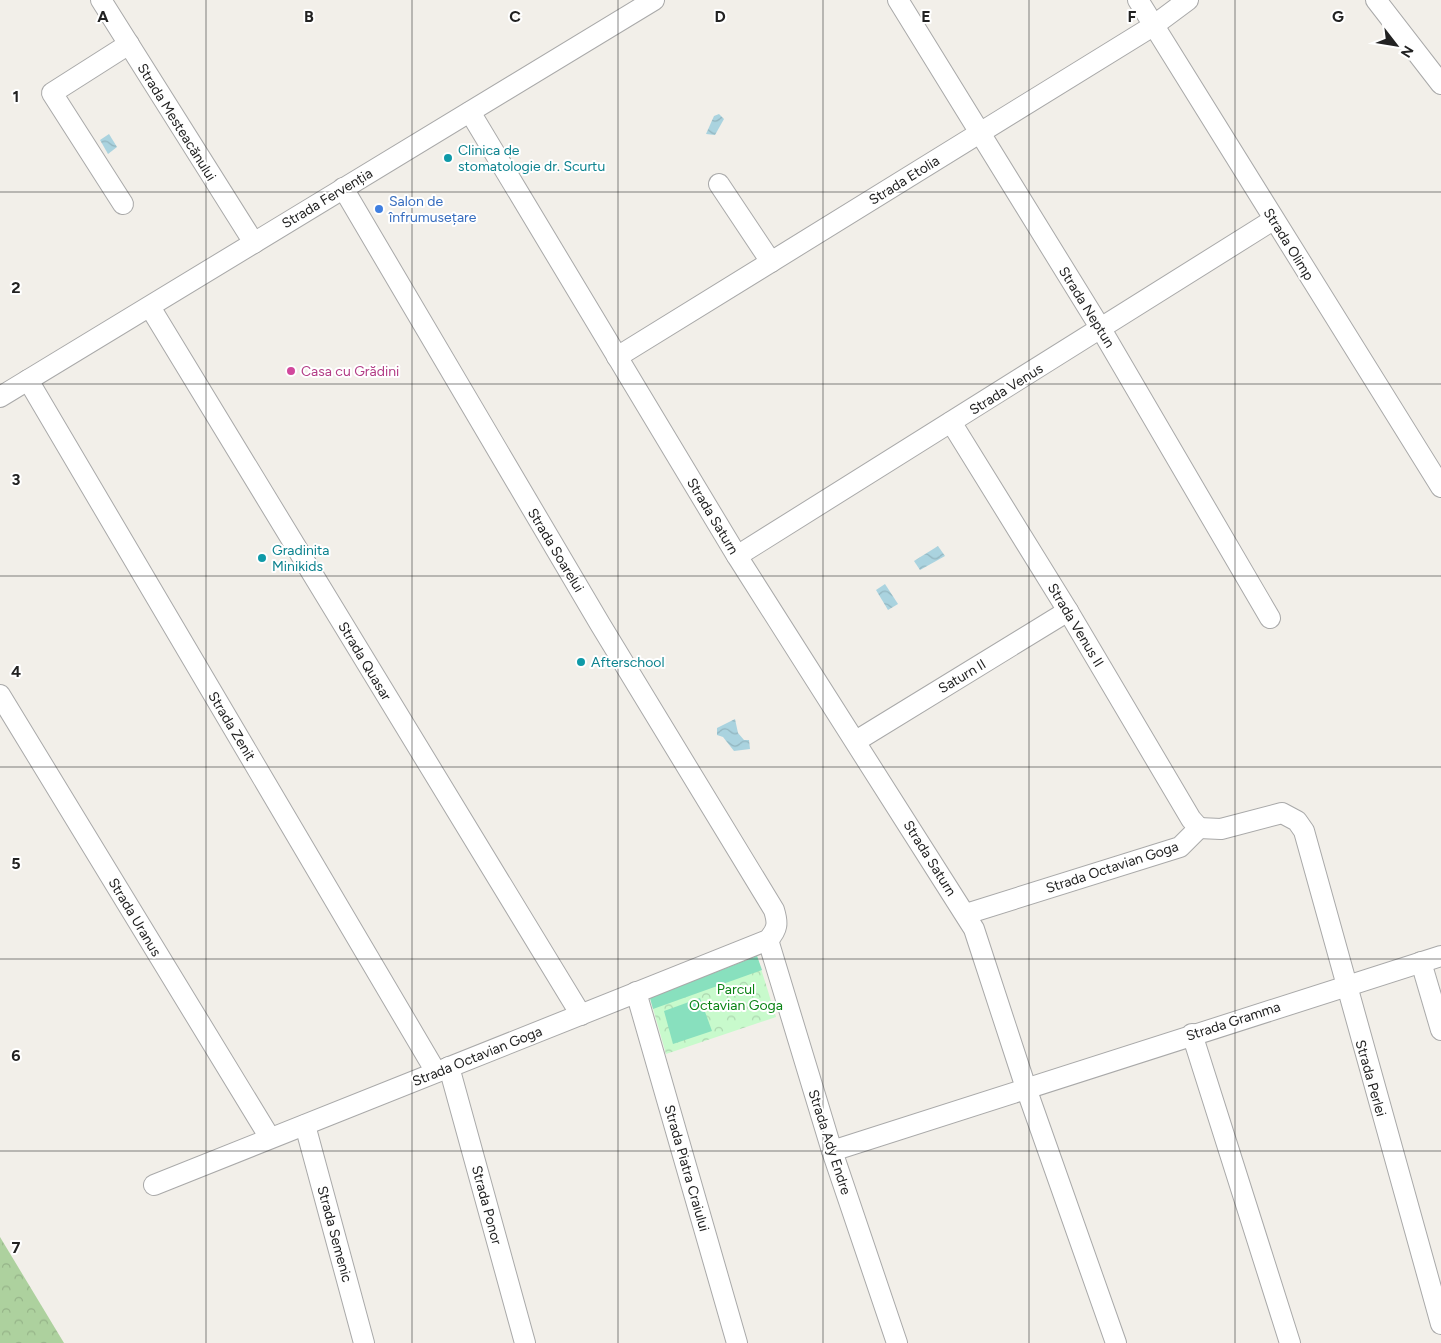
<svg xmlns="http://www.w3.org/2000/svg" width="1441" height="1343" font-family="Figtree,sans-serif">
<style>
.forest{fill:url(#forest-crowns)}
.park{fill:url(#park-crowns)}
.pitch{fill:#88e0be}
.water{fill:url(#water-waves)}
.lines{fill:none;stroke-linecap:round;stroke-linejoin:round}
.minor-casing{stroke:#a9a9a9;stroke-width:22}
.minor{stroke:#fff;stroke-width:20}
.grid{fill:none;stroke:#222;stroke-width:1;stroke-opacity:0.55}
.culture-dot{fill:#0f9aa8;stroke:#fff;stroke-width:2}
.shop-dot{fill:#3f7fe0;stroke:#fff;stroke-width:2}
.hotel-dot{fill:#d1479c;stroke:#fff;stroke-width:2}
.labels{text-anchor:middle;stroke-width:4;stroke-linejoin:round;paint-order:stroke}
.street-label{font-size:14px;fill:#222;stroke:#fff}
.culture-label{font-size:14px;fill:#0d838f;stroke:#fff;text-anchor:start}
.shop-label{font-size:14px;fill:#366cbe;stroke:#fff;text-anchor:start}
.hotel-label{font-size:14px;fill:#b23c85;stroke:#fff;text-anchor:start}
.park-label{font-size:14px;fill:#0c8416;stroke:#fff}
.grid-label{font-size:16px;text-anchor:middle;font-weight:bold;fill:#222;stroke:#fff;stroke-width:4;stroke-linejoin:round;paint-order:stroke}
</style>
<defs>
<pattern id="forest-crowns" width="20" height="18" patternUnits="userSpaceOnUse" patternTransform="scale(1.25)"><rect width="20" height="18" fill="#add19e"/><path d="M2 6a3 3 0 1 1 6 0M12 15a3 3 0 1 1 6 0" fill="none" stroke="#95b388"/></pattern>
<pattern id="park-crowns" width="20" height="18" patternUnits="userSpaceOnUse" patternTransform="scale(1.25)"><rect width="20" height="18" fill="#c8facc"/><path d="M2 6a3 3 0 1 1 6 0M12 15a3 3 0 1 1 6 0" fill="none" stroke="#acd6af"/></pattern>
<pattern id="water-waves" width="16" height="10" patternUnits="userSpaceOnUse" patternTransform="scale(1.25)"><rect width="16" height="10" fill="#aad3df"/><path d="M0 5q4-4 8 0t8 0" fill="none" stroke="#92b5bf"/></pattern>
</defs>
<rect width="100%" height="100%" fill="#f2efe9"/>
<!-- forest -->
<path class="forest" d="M0 1237 64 1343H0Z"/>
<!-- park -->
<path class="park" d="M757 956 776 1017 666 1054 650 998Z"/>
<!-- pitch -->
<g class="pitch">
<path d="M757 956 762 970 653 1009 650 998Z"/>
<path d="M700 998 712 1031 673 1044 664 1011Z"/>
</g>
<!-- water -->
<g class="water">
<path d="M719 114 724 119 715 135 706 134 714 116Z"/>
<path d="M109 134 117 147 108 154 100 140Z"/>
<path d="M938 546 945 556 920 570 914 561Z"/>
<path d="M885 584 898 604 888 610 876 590Z"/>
<path d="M735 719 738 733 744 740H749L750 749 734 751 723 737 717 735V728Z"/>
</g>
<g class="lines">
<defs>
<g id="minor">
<path d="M101 0 254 243"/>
<path d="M898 0 1101 329 1270 618"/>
<path d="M1138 0 1441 487"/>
<path d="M1376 0 1441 84"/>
<path d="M470 112 737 556 974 929 1026 1088 1116 1343"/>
<path d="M719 184 771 262"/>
<path d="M123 204 52 93 129 44"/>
<path d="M150 307 581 1015"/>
<path d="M617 357 1153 26 1188 0"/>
<path d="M28 380 436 1072"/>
<path d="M0 397 654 0"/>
<path d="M951 422 1068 611 1191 819 1199 828"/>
<path d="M737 556 1273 220"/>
<path d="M0 695 270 1138"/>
<path d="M856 741 1068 611"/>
<path d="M1199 828 1221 829 1282 813 1297 821 1304 831 1441 1324"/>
<path d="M966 914 1180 847 1199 828"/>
<path d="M768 940 832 1151 897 1343"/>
<path d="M1421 962 1441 1030"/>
<path d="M636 992 737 1343"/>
<path d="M1192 1034 1290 1343"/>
<path d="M449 1067 525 1343"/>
<path d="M305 1125 364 1343"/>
<path d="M832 1151 1441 956"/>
<path d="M154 1185 768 940C778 929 778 923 774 910L600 624 343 188"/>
</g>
</defs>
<!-- minor casing -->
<use href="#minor" class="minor-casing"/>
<!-- minor -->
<use href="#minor" class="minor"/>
</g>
<!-- grid -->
<path class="grid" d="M206 0V1343M412 0V1343M618 0V1343M823 0V1343M1029 0V1343M1235 0V1343M0 192H1441M0 384H1441M0 576H1441M0 767H1441M0 959H1441M0 1151H1441"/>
<!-- markers -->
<g class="culture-dot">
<circle cx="448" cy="158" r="5"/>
<circle cx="262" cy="558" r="5"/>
<circle cx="581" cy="662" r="5"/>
</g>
<circle class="shop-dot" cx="379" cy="209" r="5"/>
<circle class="hotel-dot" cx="291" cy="371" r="5"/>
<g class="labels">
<!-- street labels -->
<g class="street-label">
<text transform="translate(177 122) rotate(58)" y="5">Strada Mesteacănului</text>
<text transform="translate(904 180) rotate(-32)" y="5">Strada Etolia</text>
<text transform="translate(327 198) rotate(-31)" y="5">Strada Fervenția</text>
<text transform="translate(1289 244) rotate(58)" y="5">Strada Olimp</text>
<text transform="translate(1087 307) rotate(58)" y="5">Strada Neptun</text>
<text transform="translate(1006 389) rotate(-32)" y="5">Strada Venus</text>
<text transform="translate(713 516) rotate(59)" y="5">Strada Saturn</text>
<text transform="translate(556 550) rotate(59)" y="5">Strada Soarelui</text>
<text transform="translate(1076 625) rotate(59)" y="5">Strada Venus II</text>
<text transform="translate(365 661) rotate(59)" y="5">Strada Quasar</text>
<text transform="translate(962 676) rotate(-31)" y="5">Saturn II</text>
<text transform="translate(232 726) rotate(59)" y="5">Strada Zenit</text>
<text transform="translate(930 858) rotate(58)" y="5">Strada Saturn</text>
<text transform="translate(1112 867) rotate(-18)" y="5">Strada Octavian Goga</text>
<text transform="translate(135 917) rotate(59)" y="5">Strada Uranus</text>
<text transform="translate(1233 1021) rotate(-18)" y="5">Strada Gramma</text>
<text transform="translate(477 1056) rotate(-22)" y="5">Strada Octavian Goga</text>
<text transform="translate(1371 1078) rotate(74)" y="5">Strada Perlei</text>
<text transform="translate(830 1142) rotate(72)" y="5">Strada Ady Endre</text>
<text transform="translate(687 1168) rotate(74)" y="5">Strada Piatra Craiului</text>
<text transform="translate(487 1205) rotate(75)" y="5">Strada Ponor</text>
<text transform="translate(335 1234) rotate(75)" y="5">Strada Semenic</text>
</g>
<!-- culture labels -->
<g class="culture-label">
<text x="458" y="155">Clinica de<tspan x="458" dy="16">stomatologie dr. Scurtu</tspan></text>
<text x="272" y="555">Gradinita<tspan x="272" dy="16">Minikids</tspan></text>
<text x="591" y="667">Afterschool</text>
</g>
<!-- shop labels -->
<g class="shop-label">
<text x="389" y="206">Salon de<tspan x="389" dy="16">înfrumusețare</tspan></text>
</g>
<!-- hotel labels -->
<g class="hotel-label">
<text x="301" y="376">Casa cu Grădini</text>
</g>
<!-- park labels -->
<g class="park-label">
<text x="736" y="994">Parcul<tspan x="736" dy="16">Octavian Goga</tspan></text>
</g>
</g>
<g class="grid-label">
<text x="103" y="22">A</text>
<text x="309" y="22">B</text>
<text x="515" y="22">C</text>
<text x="720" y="22">D</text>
<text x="926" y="22">E</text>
<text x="1132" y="22">F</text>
<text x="1338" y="22">G</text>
<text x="16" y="102">1</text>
<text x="16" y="293">2</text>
<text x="16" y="485">3</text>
<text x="16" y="677">4</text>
<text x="16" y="869">5</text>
<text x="16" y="1061">6</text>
<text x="16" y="1253">7</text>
</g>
<!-- north arrow -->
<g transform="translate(1396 45) rotate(121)" stroke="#ffffff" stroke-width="4" paint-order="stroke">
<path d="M0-4L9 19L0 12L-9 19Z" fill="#222222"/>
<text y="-8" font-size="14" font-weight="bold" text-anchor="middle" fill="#222222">N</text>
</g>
</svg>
